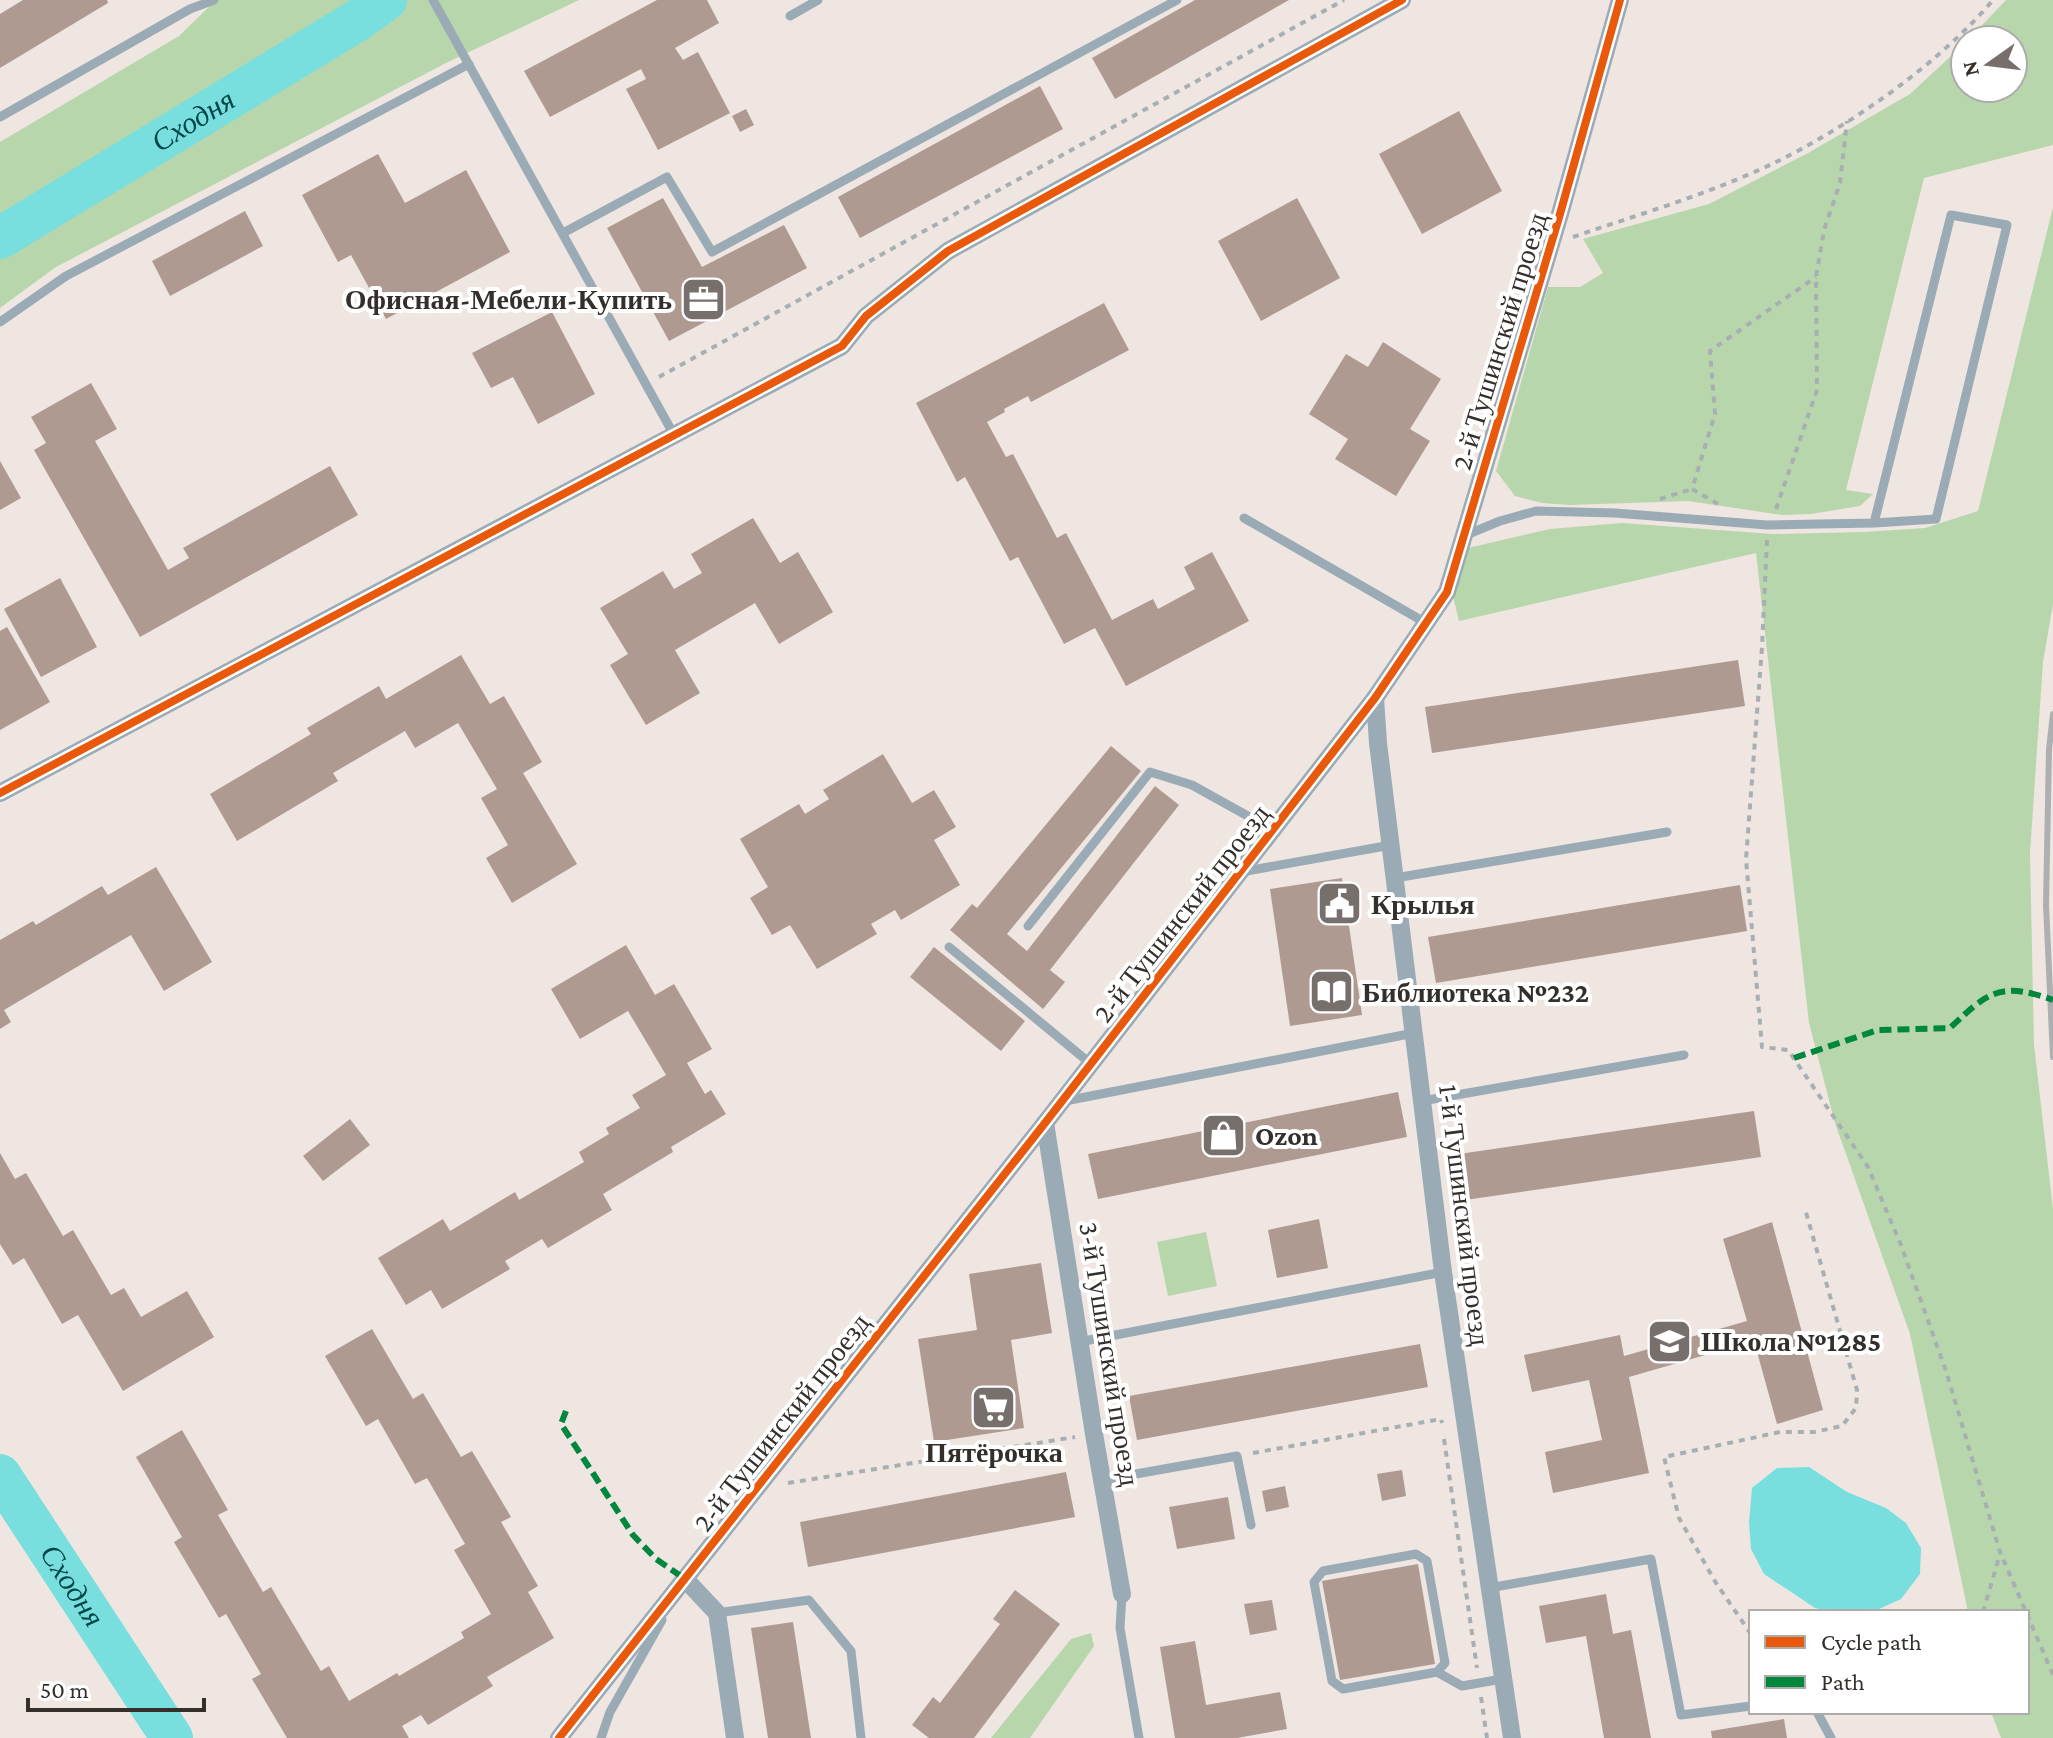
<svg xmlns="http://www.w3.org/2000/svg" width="2053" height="1738" font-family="'Crimson Pro',serif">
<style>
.green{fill:#b8d6ac}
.water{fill:#78dede}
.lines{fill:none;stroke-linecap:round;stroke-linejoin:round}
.river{stroke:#78dede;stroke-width:42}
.building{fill:#ae9a90}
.path{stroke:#a7afb3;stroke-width:4;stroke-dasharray:6 6;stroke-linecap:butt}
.service{stroke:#9aabb5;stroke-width:9}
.minor{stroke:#9aabb5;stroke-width:18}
.rail{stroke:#adafb0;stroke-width:6}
.quiet{stroke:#00873e;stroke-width:6;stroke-dasharray:12 6;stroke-linecap:butt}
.cycleway-casing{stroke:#fff;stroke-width:13}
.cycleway{stroke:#e8590c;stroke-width:8}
.labels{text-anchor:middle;stroke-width:8;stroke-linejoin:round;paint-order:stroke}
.poi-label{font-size:28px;font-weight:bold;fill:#352f2c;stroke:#fff;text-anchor:start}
.street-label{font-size:28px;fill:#352f2c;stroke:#fff}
.water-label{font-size:30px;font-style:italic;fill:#004647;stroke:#fff}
</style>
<rect width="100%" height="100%" fill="#efe6e2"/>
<!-- green -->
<g class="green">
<path d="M216 0H579L446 63 56 267 0 308V142L179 36Z"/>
<path d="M2006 0H2053V145L1924 178 1846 490 1873 494 1860 506 1811 514 1782 515 1688 501 1570 505 1542 503 1515 496 1496 471 1548 287H1580L1603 273 1583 239 1709 204 1808 153 1910 94 1965 43V88H2013V40H1968Z"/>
<path d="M2053 207V604L2043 662 2030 853 2034 1045 2053 1209V1738H2001L1991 1712H2027V1612H1968L1910 1334 1835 1123 1809 1023 1756 553 1459 621 1453 596 1468 548 1550 529 1622 523 1773 534 1864 532 1925 528 1978 511Z"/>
<path d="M1206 1232 1217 1286 1168 1296 1157 1242Z"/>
<path d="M1091 1633 1094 1646 1030 1738H991L1071 1639Z"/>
</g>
<!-- water -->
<path class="water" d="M1809 1467 1847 1492 1886 1508 1906 1523 1921 1548 1920 1574 1901 1599 1879 1609 1835 1612 1815 1608 1764 1574 1751 1549 1749 1522 1752 1488 1777 1468Z"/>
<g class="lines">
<!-- river -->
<g class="river">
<path id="s1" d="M0 238 358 20 386 0"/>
<path id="s2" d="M0 1475 172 1738"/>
</g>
</g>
<!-- building -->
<g class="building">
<path d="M23 0H107L108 3 0 68V14Z"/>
<path d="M657 0H707L719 23 675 48 683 60 698 52 730 113 658 150 626 89 646 79 641 69 550 117 524 71Z"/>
<path d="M1195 0H1289L1115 99 1092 58Z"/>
<path d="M1040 86 1063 129 860 238 838 197Z"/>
<path d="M746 109 754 125 740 132 732 116Z"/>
<path d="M1459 111 1502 191 1422 234 1379 154Z"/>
<path d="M378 154 405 203 466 170 510 252 386 319 351 255 338 262 302 195Z"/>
<path d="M663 198 702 267 784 225 807 268 669 341 607 228Z"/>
<path d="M1297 198 1340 278 1261 321 1218 241Z"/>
<path d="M245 211 263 246 170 296 152 261Z"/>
<path d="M1104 303 1129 350 1031 402 1028 396 1004 409 1005 412 987 422 1006 457 1013 454 1057 538 1066 533 1112 620 1153 599 1158 609 1195 589 1184 567 1212 552 1249 621 1126 686 1095 628 1064 644 1018 557 1010 561 965 477 957 482 916 403Z"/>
<path d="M552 312 595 394 538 424 513 377 491 388 472 353Z"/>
<path d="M1383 342 1441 379 1410 429 1430 441 1396 496 1335 459 1348 439 1309 414 1346 354 1368 367Z"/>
<path d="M91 383 117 429 95 441 168 570 189 558 183 548 330 466 358 515 140 637 34 450 46 443 31 417Z"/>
<path d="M0 461 21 498 0 510Z"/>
<path d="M753 518 780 563 798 552 833 612 779 644 755 603 675 650 700 693 646 725 610 665 628 654 600 608 663 571 674 589 702 573 691 554Z"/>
<path d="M60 578 97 647 41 677 4 609Z"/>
<path d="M7 627 50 702 0 730V631Z"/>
<path d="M461 655 490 704 504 696 542 762 523 773 577 864 512 903 486 858 508 845 481 798 497 789 458 723 415 748 405 731 333 773 338 781 237 841 210 794 311 734 307 728 379 686 386 699Z"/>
<path d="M1738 660 1745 706 1432 753 1425 707Z"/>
<path d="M1111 746 1141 771 1007 934 1027 951 1155 786 1179 805 1050 970 1065 982 1043 1009 950 930 972 904 977 908Z"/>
<path d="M883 754 912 803 934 790 956 827 934 840 960 885 901 920 895 910 871 924 877 934 817 969 790 925 772 935 750 898 768 887 740 839 799 804 805 814 829 799 823 790Z"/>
<path d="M156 867 212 962 164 991 131 935 4 1010 11 1022 0 1029V940L33 921 36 925 102 886 108 895Z"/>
<path d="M1342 878 1362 1015 1290 1026 1270 889Z"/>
<path d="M1740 885 1747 931 1436 983 1428 937Z"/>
<path d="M626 945 655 995 674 984 712 1049 687 1063 705 1094 711 1090 726 1114 671 1147 673 1152 603 1194 612 1210 548 1248 542 1239 505 1261 510 1269 442 1309 431 1290 406 1305 378 1258 443 1219 450 1231 515 1192 519 1200 584 1162 579 1152 609 1134 606 1128 640 1108 632 1095 666 1075 628 1011 580 1039 551 989Z"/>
<path d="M934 947 1025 1021 1001 1051 910 977Z"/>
<path d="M1398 1092 1407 1137 1098 1199 1088 1154Z"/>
<path d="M1754 1111 1761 1157 1465 1200 1459 1154Z"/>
<path d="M350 1119 370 1145 323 1181 303 1156Z"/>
<path d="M0 1153 15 1179 26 1173 63 1236 73 1230 111 1295 124 1288 141 1317 187 1291 214 1337 123 1391 78 1315 62 1324 24 1258 13 1265 0 1244Z"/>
<path d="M1319 1219 1328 1268 1277 1278 1268 1230Z"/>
<path d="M1772 1222 1823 1410 1777 1424 1754 1341 1629 1377 1649 1473 1553 1493 1545 1452 1602 1440 1589 1380 1532 1392 1524 1355 1620 1335 1624 1356 1747 1321 1723 1239Z"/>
<path d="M1041 1263 1052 1333 1011 1340 1024 1428 934 1442 918 1339 977 1330 969 1274Z"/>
<path d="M372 1329 413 1399 423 1393 461 1457 472 1451 511 1517 501 1522 538 1586 528 1592 554 1638 487 1677 493 1686 428 1725 421 1715 402 1726 409 1738H287L252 1679 261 1674 226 1614 219 1618 174 1542 182 1537 136 1457 182 1430 228 1510 218 1515 263 1592 271 1587 321 1671 329 1666 349 1701 397 1673 399 1676 464 1638 461 1632 491 1614 454 1550 465 1544 427 1478 415 1484 378 1419 366 1426 325 1356Z"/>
<path d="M1420 1344 1428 1387 1137 1440 1129 1396Z"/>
<path d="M1402 1470 1406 1496 1382 1501 1377 1474Z"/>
<path d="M1066 1472 1075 1517 808 1567 800 1522Z"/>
<path d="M1285 1486 1289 1507 1266 1512 1262 1491Z"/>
<path d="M1228 1497 1235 1539 1177 1549 1169 1507Z"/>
<path d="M1418 1564 1435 1664 1340 1680 1322 1581Z"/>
<path d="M1015 1590 1060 1624 974 1738H929L912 1725 933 1697 940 1703 1000 1624 993 1619Z"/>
<path d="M1606 1594 1613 1634 1631 1630 1651 1738H1604L1586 1636 1546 1643 1539 1606Z"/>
<path d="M1272 1600 1277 1630 1250 1635 1244 1604Z"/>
<path d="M793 1622 811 1738H768L751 1628Z"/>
<path d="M1195 1641 1206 1705 1280 1692 1287 1729 1237 1738H1175L1160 1647Z"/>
<path d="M1784 1719 1787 1738H1712L1711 1731Z"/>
</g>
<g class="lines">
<!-- path -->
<g class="path">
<path d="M1573 237C1640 214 1709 194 1774 163 1850 126 1939 64 1993 0"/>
<path d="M659 377 1344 0"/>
<path d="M1660 499 1692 489"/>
<path d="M1718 504 1692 489 1715 414 1710 351 1816 277"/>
<path d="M1776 509 1817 390 1816 277 1824 230 1840 183 1847 121"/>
<path d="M1767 540 1762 647 1746 859 1762 1047 1788 1050 1868 1167 1901 1245 1946 1371 2000 1552 2026 1612"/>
<path d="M1444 1439 1477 1668"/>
<path d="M1253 1453 1441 1419 1442 1423"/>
<path d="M788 1483 1075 1437"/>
<path d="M1983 1612 2000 1554"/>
<path d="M2027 1614 2053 1675"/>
<path d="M1751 1634 1716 1583 1679 1518 1664 1457 1780 1432H1814L1842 1426 1856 1408 1857 1390 1805 1209"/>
<path d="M1481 1697 1487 1738"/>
</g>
<!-- service -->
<g class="service">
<path d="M433 0 674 435"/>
<path d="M790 16 818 0"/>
<path d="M0 117 190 9 214 0"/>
<path d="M563 233 667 177 712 252 1177 0"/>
<path d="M0 322 66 276 469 64"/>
<path d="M1244 518 1426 623"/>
<path d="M1466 535 1500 521 1536 511 1615 513 1767 525 1874 523 1936 519 2007 225 1951 215 1874 523"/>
<path d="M1241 872 1391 845"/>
<path d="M1395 878 1667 832"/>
<path d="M1028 926 1150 772 1192 785 1273 830"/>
<path d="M949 947 1091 1064"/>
<path d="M1065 1101 1414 1033"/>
<path d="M1422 1101 1684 1055"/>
<path d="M1079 1342 1443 1272"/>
<path d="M1102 1480 1237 1456 1251 1525"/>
<path d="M1489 1588 1651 1559 1681 1715 1751 1706"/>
<path d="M1122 1594 1120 1628 1139 1738"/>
<path d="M717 1613 809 1600 851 1651 861 1738"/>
<path d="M1437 1672 1445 1663 1427 1561 1416 1554 1323 1571 1314 1582 1332 1681 1343 1689 1437 1672 1462 1686 1502 1679"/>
<path d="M1817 1712 1831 1738"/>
<path d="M601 1738 610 1712 662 1620"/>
</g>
<!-- minor -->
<g class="minor">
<path d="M1375 698 1378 743 1443 1272 1512 1738"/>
<path d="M0 793 842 346 866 316 948 251 1402 0"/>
<path d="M1045 1123 1094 1434 1122 1594"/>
<path d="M685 1579 717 1613 735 1738"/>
<path d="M559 1738 1045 1123 1375 698 1447 592 1560 214 1620 0"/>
</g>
<!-- rail -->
<path class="rail" d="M2053 714 2049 749 2046 905 2053 1057"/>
<!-- quiet -->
<g class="quiet">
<path d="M1794 1058 1878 1030 1950 1028C1988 992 2000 981 2053 1000"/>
<path d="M566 1411 561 1424 633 1535 656 1559 685 1579"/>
</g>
<defs>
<g id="cycleway">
<path d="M0 793 842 346 866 316 948 251 1402 0"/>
<path d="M559 1738 1045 1123 1375 698 1447 592 1560 214 1620 0"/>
</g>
</defs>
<!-- cycleway casing -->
<use href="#cycleway" class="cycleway-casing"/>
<!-- cycleway -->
<use href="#cycleway" class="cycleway"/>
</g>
<!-- icons -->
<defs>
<symbol id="office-square" viewBox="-11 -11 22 22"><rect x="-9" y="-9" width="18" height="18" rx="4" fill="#766f6c" stroke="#fff"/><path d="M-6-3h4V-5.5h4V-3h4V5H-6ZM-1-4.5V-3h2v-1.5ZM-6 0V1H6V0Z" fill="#fff"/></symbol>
<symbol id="civic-square" viewBox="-11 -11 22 22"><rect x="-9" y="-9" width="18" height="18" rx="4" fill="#766f6c" stroke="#fff"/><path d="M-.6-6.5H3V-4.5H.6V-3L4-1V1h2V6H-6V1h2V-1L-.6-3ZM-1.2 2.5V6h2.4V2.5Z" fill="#fff"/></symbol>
<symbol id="library-square" viewBox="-11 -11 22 22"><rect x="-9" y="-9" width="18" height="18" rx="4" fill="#766f6c" stroke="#fff"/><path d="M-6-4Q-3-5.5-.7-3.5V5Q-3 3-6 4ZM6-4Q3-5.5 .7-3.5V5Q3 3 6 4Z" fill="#fff"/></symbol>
<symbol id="shop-square" viewBox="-11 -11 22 22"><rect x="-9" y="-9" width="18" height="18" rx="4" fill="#766f6c" stroke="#fff"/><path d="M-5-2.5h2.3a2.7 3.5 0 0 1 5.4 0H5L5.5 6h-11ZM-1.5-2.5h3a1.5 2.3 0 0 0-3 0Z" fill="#fff"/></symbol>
<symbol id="school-square" viewBox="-11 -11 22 22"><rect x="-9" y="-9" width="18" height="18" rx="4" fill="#766f6c" stroke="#fff"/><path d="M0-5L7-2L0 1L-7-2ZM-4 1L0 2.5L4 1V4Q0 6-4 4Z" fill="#fff"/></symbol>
<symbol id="supermarket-square" viewBox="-11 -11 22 22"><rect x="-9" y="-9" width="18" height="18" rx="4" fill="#766f6c" stroke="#fff"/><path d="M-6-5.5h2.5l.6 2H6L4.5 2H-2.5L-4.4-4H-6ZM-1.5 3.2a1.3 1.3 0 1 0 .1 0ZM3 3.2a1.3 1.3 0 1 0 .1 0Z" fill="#fff"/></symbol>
</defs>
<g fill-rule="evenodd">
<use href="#office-square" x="678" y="274" width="51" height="51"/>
<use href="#civic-square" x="1314" y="878" width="51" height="51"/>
<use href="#library-square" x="1306" y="966" width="51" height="51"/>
<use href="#shop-square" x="1198" y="1110" width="51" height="51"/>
<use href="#school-square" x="1644" y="1316" width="51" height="51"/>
<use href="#supermarket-square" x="968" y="1382" width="51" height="51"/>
</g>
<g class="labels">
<!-- poi labels -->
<g class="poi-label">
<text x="672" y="309" text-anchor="end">Офисная-Мебели-Купить</text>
<text x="1371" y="914">Крылья</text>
<text x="1362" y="1002">Библиотека №232</text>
<text x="1255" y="1145">Ozon</text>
<text x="1701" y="1351">Школа №1285</text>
<text x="994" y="1462" text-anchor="middle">Пятёрочка</text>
</g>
<!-- street labels -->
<g class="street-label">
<text transform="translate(1499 341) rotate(-73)" y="10">2-й Тушинский проезд</text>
<text transform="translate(1181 913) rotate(-52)" y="10">2-й Тушинский проезд</text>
<text transform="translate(1465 1215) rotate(83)" y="10">1-й Тушинский проезд</text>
<text transform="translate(1110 1354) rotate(81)" y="10">3-й Тушинский проезд</text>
<text transform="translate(781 1422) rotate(-52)" y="10">2-й Тушинский проезд</text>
</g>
<!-- water labels -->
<g class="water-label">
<text dy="10" stroke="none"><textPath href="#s1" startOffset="226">Сходня</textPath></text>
<text dy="10" stroke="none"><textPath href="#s2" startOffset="132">Сходня</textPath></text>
</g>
</g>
<!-- legend -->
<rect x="1749" y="1610" width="280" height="104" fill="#ffffff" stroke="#aeacab" stroke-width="2"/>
<rect x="1765" y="1636" width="40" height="12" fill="#e8590c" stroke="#aeacab" stroke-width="2"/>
<text x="1821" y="1650" font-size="24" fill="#352f2c">Cycle path</text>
<rect x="1765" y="1676" width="40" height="12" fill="#00873e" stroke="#aeacab" stroke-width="2"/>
<text x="1821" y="1690" font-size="24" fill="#352f2c">Path</text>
<!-- north arrow -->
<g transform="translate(1989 64) rotate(256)"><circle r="38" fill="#ffffff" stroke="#aeacab" stroke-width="2"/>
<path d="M0-6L14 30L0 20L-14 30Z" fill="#766f6c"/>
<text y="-12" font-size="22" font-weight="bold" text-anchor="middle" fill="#352f2c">N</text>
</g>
<!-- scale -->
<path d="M28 1698v12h176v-12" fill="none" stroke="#352f2c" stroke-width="4"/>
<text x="40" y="1698" font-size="24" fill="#352f2c" stroke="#ffffff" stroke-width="6" paint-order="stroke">50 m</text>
</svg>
